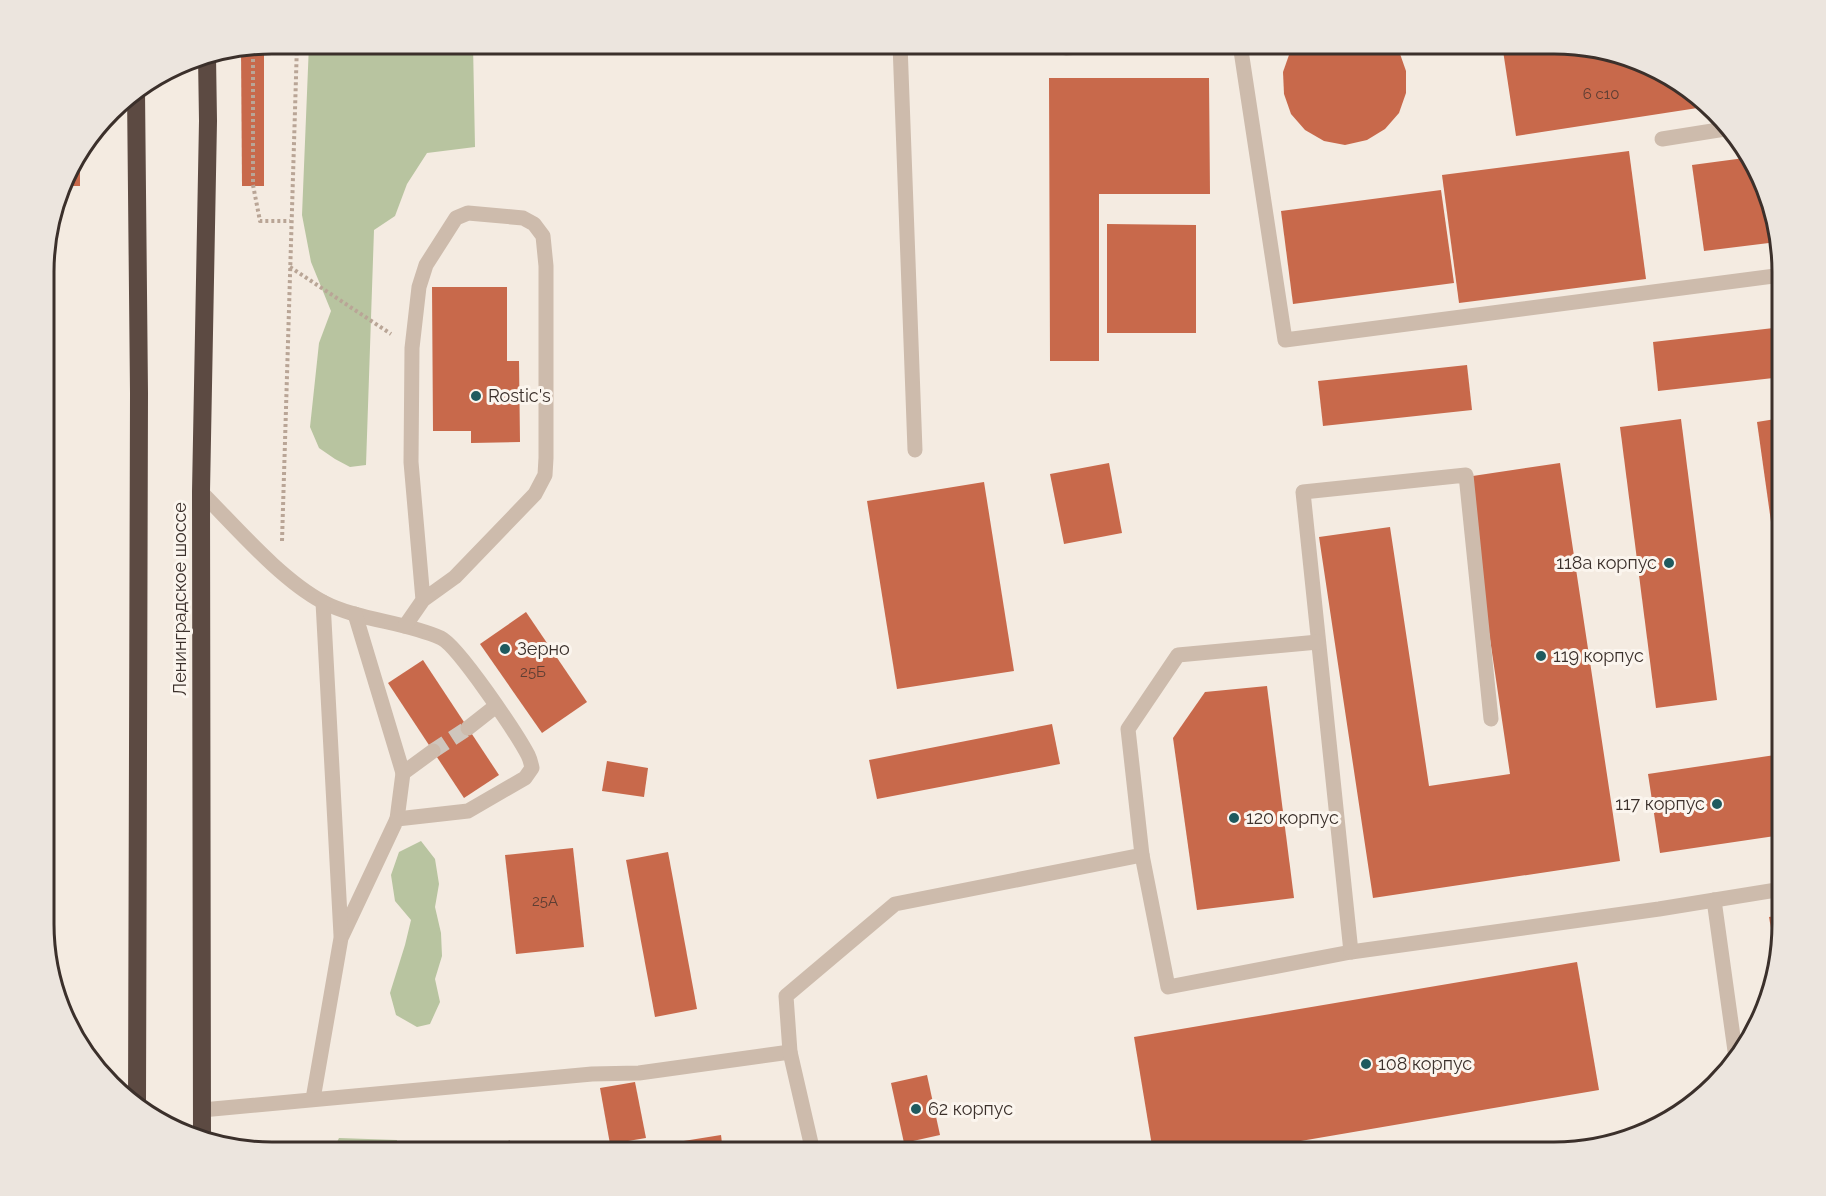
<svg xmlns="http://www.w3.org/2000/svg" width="1826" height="1196" font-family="Raleway,sans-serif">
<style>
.green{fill:#b8c4a0}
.building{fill:#c8694b}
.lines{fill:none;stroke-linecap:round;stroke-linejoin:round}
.minor-tunnel{stroke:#cfc6bd;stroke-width:15;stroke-dasharray:15 8;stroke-linecap:butt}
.path{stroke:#b9a596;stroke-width:4;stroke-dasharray:3 3;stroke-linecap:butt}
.minor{stroke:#cdbbac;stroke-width:15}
.highway{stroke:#5c4a42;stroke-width:18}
.poi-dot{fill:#1f5a5e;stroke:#fbf5ee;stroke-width:2}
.labels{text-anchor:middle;stroke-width:6;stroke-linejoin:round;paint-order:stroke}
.number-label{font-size:15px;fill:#5e3e33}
.poi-label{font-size:18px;fill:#3b302b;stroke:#fbf5ee;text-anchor:start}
.street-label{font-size:18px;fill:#3b302b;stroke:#fbf5ee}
.rim{fill:none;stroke:#3b302b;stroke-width:3}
</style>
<rect width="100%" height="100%" fill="#f4ebe1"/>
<!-- green -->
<g class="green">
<path d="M309 44H473L475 147 427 153 407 184 395 216 374 230 366 465 350 467 335 459 319 448 310 427 319 343 331 311 311 262 302 215Z"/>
<path d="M421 841 435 859 439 884 435 907 441 933 442 956 435 979 440 1002 430 1024 417 1027 396 1015 390 993 405 945 411 920 395 901 391 875 399 852Z"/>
<path d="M339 1138 397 1140 396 1152H332Z"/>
</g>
<!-- building -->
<g class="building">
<path d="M1296 44H1393L1399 51 1406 71V93L1399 113 1385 129 1367 140 1345 145 1324 141 1305 130 1291 114 1284 94 1283 72 1289 55Z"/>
<path d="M1502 44H1555L1627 56 1681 82 1704 107 1516 136Z"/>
<path d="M264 45V186H242L241 49Z"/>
<path d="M1049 78H1209L1210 194H1099V361H1050Z"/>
<path d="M1629 151 1646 279 1459 303 1442 175Z"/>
<path d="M80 154V186H62L67 170Z"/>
<path d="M1752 157 1777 242 1704 251 1692 165Z"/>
<path d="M1441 190 1454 283 1293 304 1281 211Z"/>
<path d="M1107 224 1196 225V333H1107Z"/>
<path d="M432 287H507V361H519L520 442 471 443V431H433Z"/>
<path d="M1782 327V377L1658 391 1653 342Z"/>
<path d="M1467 365 1472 410 1323 426 1318 381Z"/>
<path d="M1782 418V593H1781L1757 422Z"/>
<path d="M1681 419 1717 700 1656 708 1620 427Z"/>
<path d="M1109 463 1122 533 1064 544 1050 474Z"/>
<path d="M1560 463 1620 861 1373 898 1319 537 1390 527 1429 786 1510 774 1466 477Z"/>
<path d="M984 482 1014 671 897 689 867 501Z"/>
<path d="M526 612 587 702 542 733 480 644Z"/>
<path d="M423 660 499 775 464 798 388 683Z"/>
<path d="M1267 686 1294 898 1197 910 1173 738 1205 692Z"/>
<path d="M1052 724 1060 764 877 799 869 760Z"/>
<path d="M1782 754V835L1660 853 1648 774Z"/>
<path d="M607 761 648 768 644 797 602 791Z"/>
<path d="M573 848 584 947 516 954 505 855Z"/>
<path d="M668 852 697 1009 655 1017 626 860Z"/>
<path d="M1782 915V939L1777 962 1769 917Z"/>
<path d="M1577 962 1599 1090 1236 1152H1153L1134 1037Z"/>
<path d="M927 1075 940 1135 904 1143 891 1083Z"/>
<path d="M635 1082 646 1138 610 1144 600 1088Z"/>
<path d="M721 1135 723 1152H621V1151Z"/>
</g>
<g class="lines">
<!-- minor-tunnel -->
<path class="minor-tunnel" d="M433 751 468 728"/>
<!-- path -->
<g class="path">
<path d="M253 47V185L260 221H290"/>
<path d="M69 168V186"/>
<path d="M290 267 391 334"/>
<path d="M282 541 297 44"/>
<path d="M500 1152 511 1141"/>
</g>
<!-- minor -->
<g class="minor">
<path d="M900 44 915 450"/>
<path d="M1066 44V48L1118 44"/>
<path d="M1240 44 1285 340 1782 275"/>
<path d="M1662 139 1725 129"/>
<path d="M201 492C236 527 280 579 323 602 360 621 403 621 441 638 458 646 517 734 528 755 530 759 531 763 532 768L525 778 468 811 397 819 341 938 313 1099"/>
<path d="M323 602 341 935"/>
<path d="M355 614 403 773"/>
<path d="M405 626 423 600 455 577 535 494 545 475 546 458V266L543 236 534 224 523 218 468 213 456 218 426 265 419 287 412 348 411 462 423 600"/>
<path d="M468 728 496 706"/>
<path d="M397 819 403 773 433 751"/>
<path d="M1142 855 1168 987 1351 952 1659 909 1782 889"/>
<path d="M1714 900 1736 1058"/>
<path d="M1351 952 1303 492 1466 475 1491 719"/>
<path d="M202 1110 592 1074 639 1073 790 1052"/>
<path d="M813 1152 790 1052 786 996 895 904 1142 855 1128 729 1178 655 1318 642"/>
</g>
<!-- highway -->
<g class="highway">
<path d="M136 91 139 393 137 1106"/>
<path d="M202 1141 201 492 208 121 207 56"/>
</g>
</g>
<!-- markers -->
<g class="poi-dot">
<circle cx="476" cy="396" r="6"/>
<circle cx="1669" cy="563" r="6"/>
<circle cx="505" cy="649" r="6"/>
<circle cx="1541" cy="656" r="6"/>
<circle cx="1717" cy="804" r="6"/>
<circle cx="1234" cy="818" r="6"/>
<circle cx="1366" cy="1064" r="6"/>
<circle cx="916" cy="1109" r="6"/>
</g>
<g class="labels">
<!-- number labels -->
<g class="number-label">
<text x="1601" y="99">6 с10</text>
<text x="533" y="677">25Б</text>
<text x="545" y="906">25А</text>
</g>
<!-- poi labels -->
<g class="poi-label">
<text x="488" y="402">Rostic's</text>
<text x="1657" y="569" text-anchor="end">118а корпус</text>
<text x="517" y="655">Зерно</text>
<text x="1553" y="662">119 корпус</text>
<text x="1705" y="810" text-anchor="end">117 корпус</text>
<text x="1246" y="824">120 корпус</text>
<text x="1378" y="1070">108 корпус</text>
<text x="928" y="1115">62 корпус</text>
</g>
<!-- street labels -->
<g class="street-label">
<text transform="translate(180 599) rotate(-90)" y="6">Ленинградское шоссе</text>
</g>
</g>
<!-- crop -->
<path d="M0 0H1826V1196H0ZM272 54H1554A218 218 0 0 1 1772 272V924A218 218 0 0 1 1554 1142H272A218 218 0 0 1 54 924V272A218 218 0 0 1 272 54Z" fill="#ece5de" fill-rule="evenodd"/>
<path class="rim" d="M272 54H1554A218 218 0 0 1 1772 272V924A218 218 0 0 1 1554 1142H272A218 218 0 0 1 54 924V272A218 218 0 0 1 272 54Z"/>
</svg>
